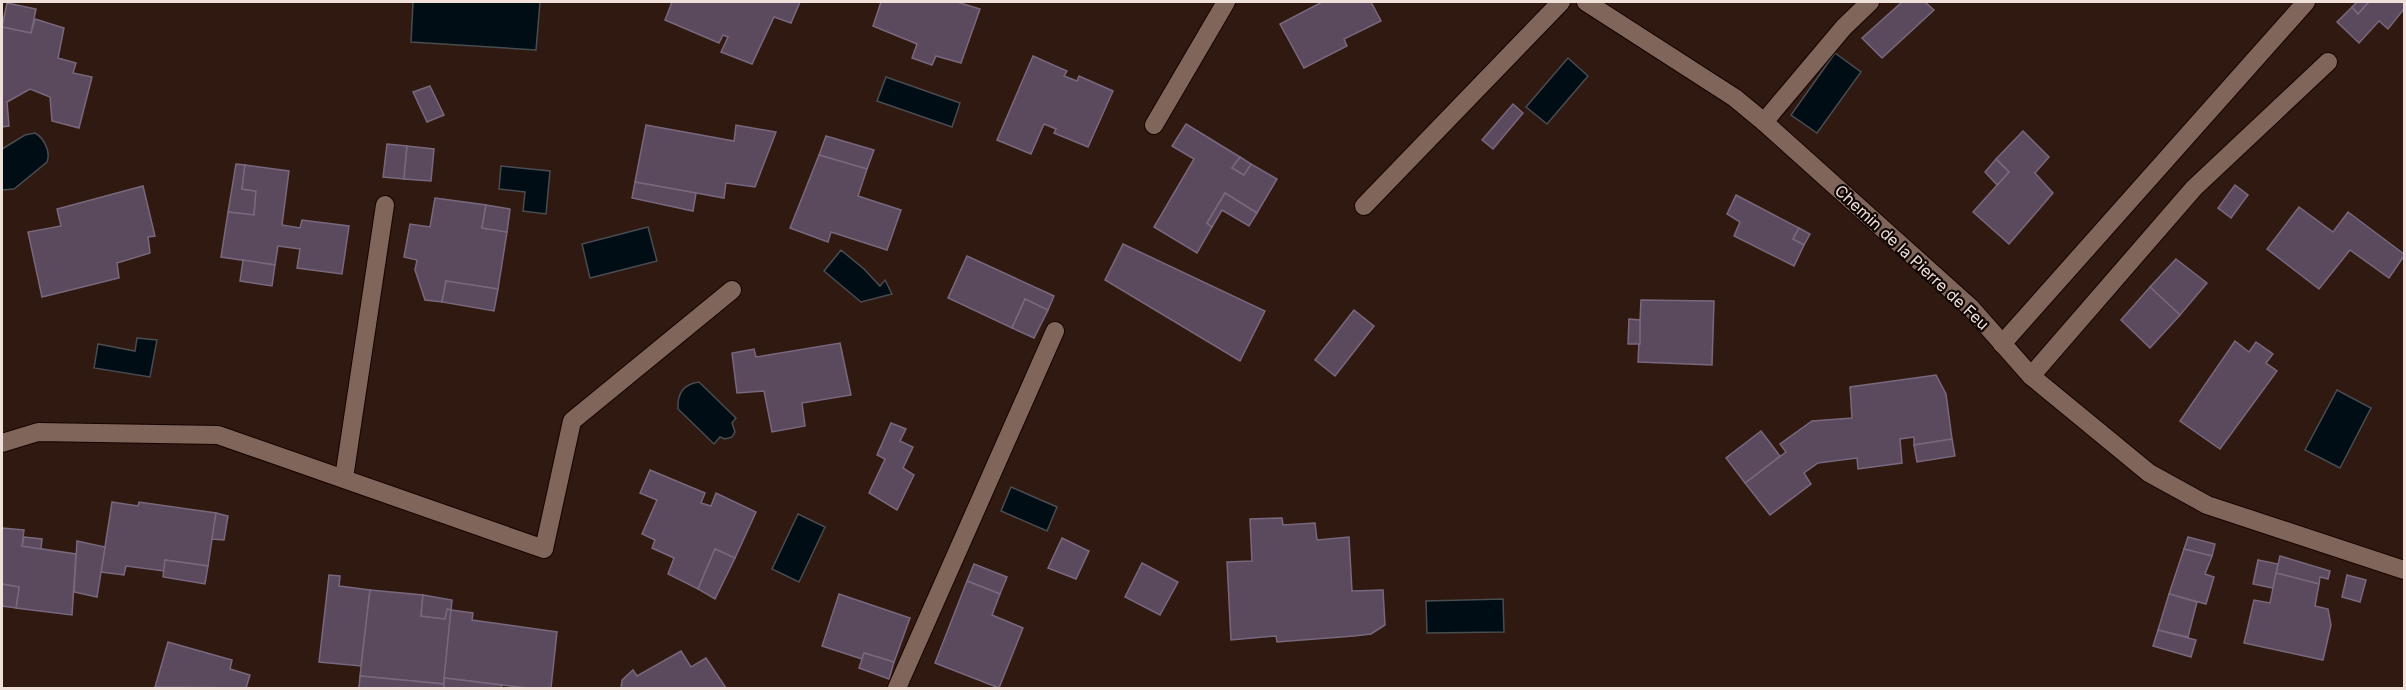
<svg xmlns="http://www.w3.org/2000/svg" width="2406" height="690" font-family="Inter,sans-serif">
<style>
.water{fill:#010d15;stroke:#494c50;stroke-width:1.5}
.building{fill:#5b4a5e;stroke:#79687d;stroke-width:1.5}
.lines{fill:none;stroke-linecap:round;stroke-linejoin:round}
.lane-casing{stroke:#160401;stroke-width:20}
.street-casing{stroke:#160401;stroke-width:20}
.lane{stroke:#80655a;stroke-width:18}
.street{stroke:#80655a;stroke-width:18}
.labels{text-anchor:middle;stroke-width:4.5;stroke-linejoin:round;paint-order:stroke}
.street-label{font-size:16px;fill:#f0e0da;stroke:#100704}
</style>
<rect width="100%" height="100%" fill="#2f1910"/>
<!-- water -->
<g class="water">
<path d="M413 2H540L536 50 411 42Z"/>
<path d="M1835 53 1861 72 1817 133 1791 115Z"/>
<path d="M1568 58 1588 76 1547 124 1526 107Z"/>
<path d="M886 77 960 103 952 127 877 101Z"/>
<path d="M35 133C44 138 51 152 47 162L14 189 2 190V149L25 135Z"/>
<path d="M501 166 550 171 546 214 523 211 525 192 499 189Z"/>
<path d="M648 227 657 261 590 278 582 244Z"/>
<path d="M841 250 864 269 880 286 885 280 892 294 861 302 824 271Z"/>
<path d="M137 338 157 340 150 377 94 368 98 344 135 351Z"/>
<path d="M699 382 736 418 732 423 735 432 732 437 725 439 720 437 714 444 678 409C677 393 684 384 699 382Z"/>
<path d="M2337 390 2371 408 2340 468 2305 450Z"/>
<path d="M1011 487 1057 507 1047 531 1001 511Z"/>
<path d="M798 514 825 527 799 582 772 569Z"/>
<path d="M1503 599 1504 632 1427 633 1426 601Z"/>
</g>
<!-- building -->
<g class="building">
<path d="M672 2H800L791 23 774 17 752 64 721 52 728 37 723 35 719 43 665 20Z"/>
<path d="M881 2H957L980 9 961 63 936 56 932 65 912 58 917 44 873 26Z"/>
<path d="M1322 2H1371L1381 21 1344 39 1347 46 1304 68 1280 24Z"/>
<path d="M1902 2H1925L1934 10 1882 58 1862 38Z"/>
<path d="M2357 2H2369L2358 14 2352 7Z"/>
<path d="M2369 2H2404V9L2388 29 2379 21 2359 43 2337 22 2352 7 2358 14Z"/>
<path d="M7 3 36 9 31 33 2 27Z"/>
<path d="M35 19 64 28 58 58 76 63 73 73 92 77 79 128 52 121 50 97 30 89 7 102 9 126 2 127V27L31 33Z"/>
<path d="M1033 56 1067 71 1064 76 1077 81 1079 76 1113 91 1088 147 1054 133 1056 129 1044 124 1031 154 997 140Z"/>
<path d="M430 86 444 115 427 122 413 92Z"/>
<path d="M1513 104 1523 113 1493 149 1482 140Z"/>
<path d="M1186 124 1240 157 1232 168 1244 175 1251 164 1277 179 1257 213 1225 193 1207 223 1212 227 1197 253 1154 227 1194 159 1172 146Z"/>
<path d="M646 125 734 141 736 125 776 132 755 187 726 183 724 198 635 182Z"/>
<path d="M2023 131 2049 157 2035 173 2053 193 2009 244 1973 212 2009 172 1996 159Z"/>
<path d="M826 136 874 150 867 169 819 155Z"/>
<path d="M387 144 407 146 404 179 383 177Z"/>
<path d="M407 146 434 149 431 181 404 179Z"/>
<path d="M819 155 867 169 858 196 901 210 887 250 831 232 828 242 790 228Z"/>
<path d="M1240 157 1251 164 1244 175 1232 168Z"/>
<path d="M1996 159 2009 172 1997 185 1985 172Z"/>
<path d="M236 164 245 165 242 189 256 191 254 215 228 212Z"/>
<path d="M245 165 289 171 282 225 300 228 302 220 349 226 342 274 297 268 300 249 278 246 275 265 221 257 228 212 254 215 256 191 242 189Z"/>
<path d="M635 182 696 193 693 211 632 198Z"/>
<path d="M2235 185 2248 195 2231 218 2218 208Z"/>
<path d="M143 186 155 236 148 237 150 253 117 263 119 278 42 297 28 232 61 226 57 209Z"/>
<path d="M1225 193 1257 213 1249 226 1222 210 1212 227 1207 223Z"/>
<path d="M1736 195 1799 228 1793 239 1804 245 1794 266 1734 236 1740 222 1727 214Z"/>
<path d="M435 198 486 205 482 228 507 232 498 289 446 281 442 302 425 300 415 270 417 260 404 257 410 224 430 227Z"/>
<path d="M486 205 510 209 507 232 482 228Z"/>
<path d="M2299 207 2333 232 2348 212 2404 254V256L2389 278 2350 250 2319 289 2267 249Z"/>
<path d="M1799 228 1810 234 1804 245 1793 239Z"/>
<path d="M1123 244 1265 311 1240 361 1105 280Z"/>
<path d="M967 256 1054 296 1048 310 1025 299 1012 328 948 298Z"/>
<path d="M2176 259 2207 283 2180 315 2150 287Z"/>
<path d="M243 260 275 265 272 286 240 281Z"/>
<path d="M446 281 498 289 494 311 442 302Z"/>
<path d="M2150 287 2180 315 2150 348 2121 320Z"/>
<path d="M1025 299 1048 310 1034 338 1012 328Z"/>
<path d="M1641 300 1714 301 1712 365 1638 362Z"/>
<path d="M1354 310 1374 326 1335 376 1315 360Z"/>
<path d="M1629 319 1640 320V344H1628Z"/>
<path d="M2235 341 2249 352 2256 342 2273 354 2266 363 2277 371 2220 449 2180 421Z"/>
<path d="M840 343 851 395 802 403 805 426 772 432 764 391 737 393 732 353 754 349 756 357Z"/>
<path d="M1936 375 1946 394 1952 439 1914 445V437L1900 439 1902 463 1858 469 1857 458 1818 463 1804 473 1811 484 1770 515 1745 483 1786 452 1780 444 1812 421 1852 418 1850 387Z"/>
<path d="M891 423 906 429 900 441 913 447 903 468 914 475 897 510 869 493 885 459 877 455Z"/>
<path d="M1761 431 1780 456 1745 483 1726 458Z"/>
<path d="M1952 439 1955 456 1917 462 1914 445Z"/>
<path d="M650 470 705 493 701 503 711 506 716 493 756 512 735 558 715 549 698 589 668 574 674 558 652 548 655 540 642 534 657 500 640 493Z"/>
<path d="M112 502 138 506 139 502 216 513 208 566 165 560 164 571 126 566 124 575 101 572Z"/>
<path d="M216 513 228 516 224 540 212 539Z"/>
<path d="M1282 518 1283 525 1315 523 1317 540 1349 537 1352 591 1383 590 1385 625 1371 634 1354 636 1277 642 1276 636 1231 640 1227 562 1252 561 1250 519Z"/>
<path d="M2 528 24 530 22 546 76 554 72 615 16 608 19 587 2 584Z"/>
<path d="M24 537 42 539 41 549 22 546Z"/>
<path d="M2188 537 2215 544 2212 556 2184 549Z"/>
<path d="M1062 538 1089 551 1076 579 1048 568Z"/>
<path d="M77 541 105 547 97 597 74 592Z"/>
<path d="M715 549 735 558 715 599 698 589Z"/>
<path d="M2184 549 2212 556 2205 574 2214 577 2206 604 2169 594Z"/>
<path d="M2280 556 2330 571 2328 579 2320 577 2319 584 2276 573Z"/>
<path d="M165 560 208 566 205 584 163 577Z"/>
<path d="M2258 560 2278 564 2273 588 2253 584Z"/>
<path d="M1142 563 1178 582 1160 615 1125 597Z"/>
<path d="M974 564 1007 577 1000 594 967 581Z"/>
<path d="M2276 573 2319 584 2315 606 2328 609 2331 625 2323 660 2244 643 2254 600 2270 603Z"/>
<path d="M329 575 340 576 339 586 370 590 361 666 319 662Z"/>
<path d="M2347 575 2366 580 2360 602 2342 597Z"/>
<path d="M967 581 1000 594 992 615 1023 628 999 688 935 663Z"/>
<path d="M2 584 19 587 16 608 2 606Z"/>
<path d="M370 590 423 595 421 616 445 619 447 609 451 610 444 684 360 676Z"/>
<path d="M839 594 910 618 894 662 864 653 862 659 822 646Z"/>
<path d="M2169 594 2197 602 2188 637 2158 630Z"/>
<path d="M423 595 452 600 451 610 447 609 445 619 421 616Z"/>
<path d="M451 610 473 613 472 620 557 632 551 688H527L444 678Z"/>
<path d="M2158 630 2196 640 2191 657 2153 646Z"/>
<path d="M168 642 232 660 230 669 250 675 246 688 155 687Z"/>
<path d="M681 651 691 667 706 658 726 688H621L622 680 633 670 637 676Z"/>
<path d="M864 653 894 662 889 679 859 668Z"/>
<path d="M360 676 444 684V688H359Z"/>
<path d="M444 678 502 685 501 688H444Z"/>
</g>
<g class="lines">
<defs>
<g id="lane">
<path d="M1154 125 1226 2"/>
<path d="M1364 206 1561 2"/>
<path d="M344 478 385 205"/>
</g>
<g id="street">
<path d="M1586 2 1735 98 1764 122 1971 308 2031 376 2149 473 2207 505 2404 570"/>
<path d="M1764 122 1844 27 1870 2"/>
<path d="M2002 344 2306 2"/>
<path d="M2031 376 2194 188 2328 62"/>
<path d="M2 443 38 432 218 435 544 549 572 421 732 290"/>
<path d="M897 688 1055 331"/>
</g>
</defs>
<!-- lane casing -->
<use href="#lane" class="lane-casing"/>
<!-- street casing -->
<use href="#street" class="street-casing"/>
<!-- lane -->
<use href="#lane" class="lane"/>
<!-- street -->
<use href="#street" class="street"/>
</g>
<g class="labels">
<!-- street labels -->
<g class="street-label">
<text transform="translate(1912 257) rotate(43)" y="6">Chemin de la Pierre de Feu</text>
</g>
</g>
<!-- border -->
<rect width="2406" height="690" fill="none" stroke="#f0e0da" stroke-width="6"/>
</svg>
